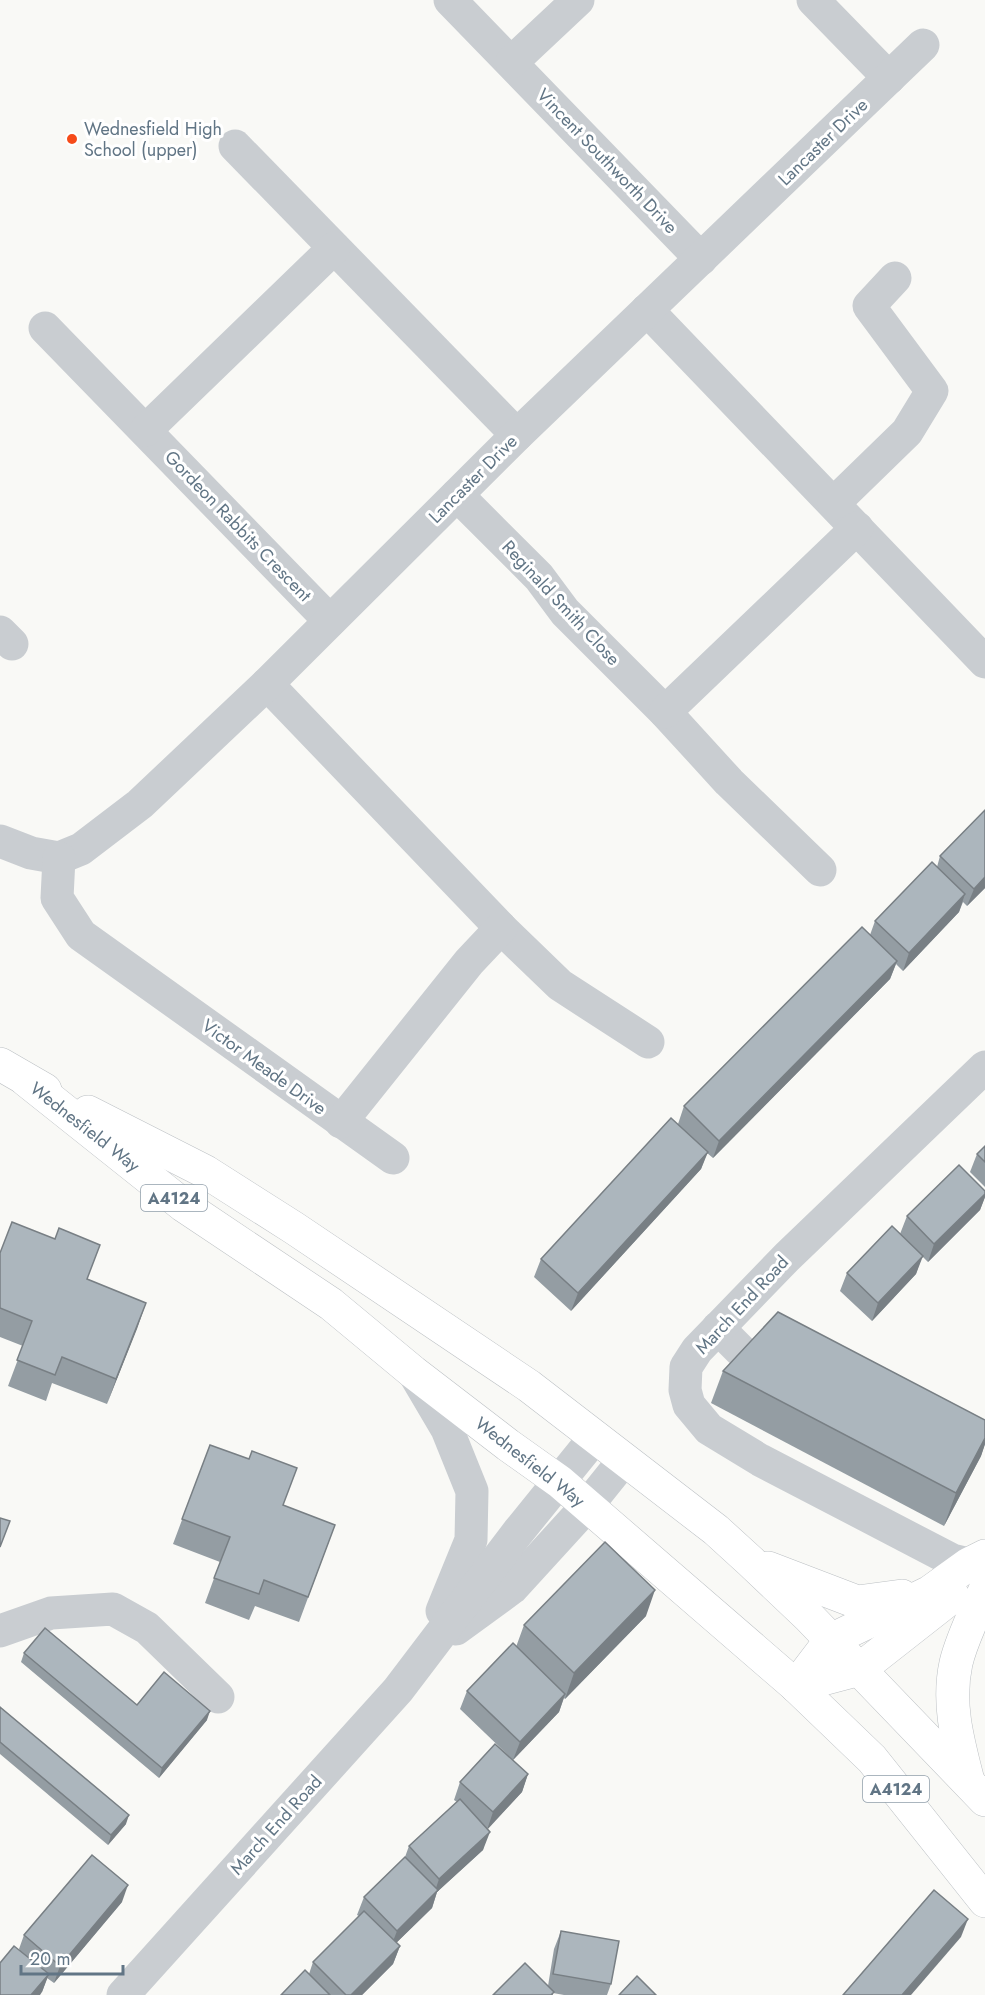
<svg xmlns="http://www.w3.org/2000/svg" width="985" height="1995" font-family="Jost,sans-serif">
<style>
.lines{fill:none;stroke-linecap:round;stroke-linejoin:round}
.major-casing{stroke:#bcc0c4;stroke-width:34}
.minor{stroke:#c9cdd1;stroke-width:33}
.major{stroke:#fff;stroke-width:33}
.wall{fill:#949da3}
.shaded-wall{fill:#787f84}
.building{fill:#acb6bd;stroke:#787f84;stroke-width:1.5}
.poi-dot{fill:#f64b19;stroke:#fff;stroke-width:2}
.labels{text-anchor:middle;stroke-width:6;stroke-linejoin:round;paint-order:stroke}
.shield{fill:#fff;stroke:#909eaa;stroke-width:1.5}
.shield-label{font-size:16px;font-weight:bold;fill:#617585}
.poi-label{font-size:18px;fill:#617585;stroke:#fff;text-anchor:start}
.street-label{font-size:18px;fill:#617585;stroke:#fff}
</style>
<rect width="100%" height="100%" fill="#f9f9f6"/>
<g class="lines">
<defs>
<g id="major">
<path d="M0 1064 45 1090"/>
<path d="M26 1080 183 1205 331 1304 413 1372 508 1445 560 1482 796 1686 872 1759 985 1901"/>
<path d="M88 1112 206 1172 294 1228 529 1386 716 1530 750 1561 809 1617 985 1800"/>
<path d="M768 1568 857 1602 902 1596"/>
<path d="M796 1686 831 1640 930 1592 969 1564 985 1556"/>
<path d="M796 1686 860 1669 953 1596"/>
<path d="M968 1781C958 1742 947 1704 956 1663 962 1638 975 1613 985 1590"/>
</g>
</defs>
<!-- major casing -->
<use href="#major" class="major-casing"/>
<!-- minor -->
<g class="minor">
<path d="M450 0 701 259"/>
<path d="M813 0 889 78"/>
<path d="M512 62 578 0"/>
<path d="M235 146 517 435"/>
<path d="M647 310 985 662"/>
<path d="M45 328 330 621"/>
<path d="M146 430 334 248"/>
<path d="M457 495 539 577 565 612 665 712 729 782 820 870"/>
<path d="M834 503 907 432 932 391 869 306 895 278"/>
<path d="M0 632 12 644"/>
<path d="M267 684 501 928 560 985 648 1042"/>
<path d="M665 712 857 528"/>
<path d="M0 841 31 853 59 858 81 849 140 804 267 684 517 435 923 45"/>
<path d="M59 858 57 898 81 935 393 1158"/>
<path d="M341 1122 469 962 501 928"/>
<path d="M718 1328 740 1350"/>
<path d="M414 1373 447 1429 472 1491 471 1540 442 1611"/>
<path d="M969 1564 952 1560 760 1460 709 1429 689 1405 685 1390 686 1367 697 1350 787 1257 985 1067"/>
<path d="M456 1629 512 1588 587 1506 624 1460"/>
<path d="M0 1631 51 1613 113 1609 147 1628 218 1697"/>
<path d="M123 1995 398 1690 518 1532 595 1437"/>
</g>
<!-- major -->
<use href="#major" class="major"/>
</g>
<!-- wall -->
<g class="wall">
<path d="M985 810V888L967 906 963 902 959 912 903 971 896 964 890 979 713 1158 707 1153 701 1169 571 1311 534 1277 541 1259 678 1124 684 1106 870 935 875 921 937 867 940 856Z"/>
<path d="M985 1146V1187L970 1172 977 1154Z"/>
<path d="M985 1194V1197L980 1210 928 1262 922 1256 916 1274 872 1321 840 1291 847 1273 900 1234 907 1216Z"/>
<path d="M0 1253 87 1279 146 1303 107 1404 52 1383 46 1401 8 1386 23 1346 0 1337Z"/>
<path d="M723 1371 985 1420V1444L981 1456 944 1526 711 1403Z"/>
<path d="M210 1445 283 1505 335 1525 299 1622 255 1606 249 1620 205 1603 220 1562 173 1544Z"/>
<path d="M646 1616 565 1699 564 1698 559 1712 513 1760 460 1709 467 1691 516 1647 524 1625Z"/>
<path d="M24 1653 137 1705 207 1720 159 1778 21 1662Z"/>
<path d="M0 1707 126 1824 108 1845 0 1754Z"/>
<path d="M528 1774 522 1792 487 1829 483 1850 437 1892 432 1908 396 1943 400 1946 393 1964 362 1995H281L309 1974 313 1962 359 1916 357 1915 364 1897 405 1857 409 1846 457 1802 454 1800 460 1782Z"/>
<path d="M122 1902 54 1983 47 1978 42 1992 19 1949 24 1935Z"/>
<path d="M561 1931 611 1984 607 1995H564L553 1993V1995H493L548 1986 554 1949Z"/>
</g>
<!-- shaded-wall -->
<g class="shaded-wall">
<path d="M985 877V888L967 906 974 889Z"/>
<path d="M965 894 959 912 903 971 909 953Z"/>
<path d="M897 961 890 979 713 1158 719 1141Z"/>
<path d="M708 1152 701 1169 571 1311 578 1293Z"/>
<path d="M985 1194V1197L980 1210 928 1262 934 1244Z"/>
<path d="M923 1256 916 1274 872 1321 878 1303Z"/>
<path d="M146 1303 137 1329 107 1404 116 1379Z"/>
<path d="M985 1438V1444L981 1456 944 1526 956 1493Z"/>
<path d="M655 1590 646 1616 565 1699 574 1673Z"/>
<path d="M565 1694 559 1712 513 1760 520 1742Z"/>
<path d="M210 1711 207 1720 159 1778 162 1768Z"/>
<path d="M528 1774 522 1792 487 1830 493 1812Z"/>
<path d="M129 1815 126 1824 108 1845 111 1835Z"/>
<path d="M490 1832 483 1850 437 1892 432 1908 390 1949 397 1931 434 1894 439 1879Z"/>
<path d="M128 1885 122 1902 54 1983 60 1966Z"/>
<path d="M968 1919 961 1937 911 1995H902Z"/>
<path d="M400 1946 393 1964 362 1995H351Z"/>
<path d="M49 1974 42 1992 40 1995H31Z"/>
</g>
<!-- building -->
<g class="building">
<path d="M985 810V877L974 889 940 856Z"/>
<path d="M932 862 965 894 909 953 875 921Z"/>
<path d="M862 927 897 961 719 1141 684 1106Z"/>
<path d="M671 1118 708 1152 578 1293 541 1259Z"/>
<path d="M985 1146V1162L977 1154Z"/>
<path d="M959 1165 985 1191V1194L934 1244 907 1216Z"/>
<path d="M12 1222 55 1239 59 1228 100 1245 87 1279 146 1303 116 1379 62 1357 55 1375 17 1360 32 1321 0 1308V1253Z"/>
<path d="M892 1226 923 1256 878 1303 847 1273Z"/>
<path d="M778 1312 985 1420V1438L956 1493 723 1371Z"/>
<path d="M210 1445 249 1459 252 1451 297 1468 283 1505 335 1525 308 1597 264 1580 259 1594 214 1578 230 1537 182 1519Z"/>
<path d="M0 1518 10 1521 0 1547Z"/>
<path d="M605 1542 655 1590 574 1673 524 1625Z"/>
<path d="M45 1628 137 1705 164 1672 210 1711 162 1768 24 1653Z"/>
<path d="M513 1643 565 1694 520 1742 467 1691Z"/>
<path d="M0 1707 129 1815 111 1835 0 1742Z"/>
<path d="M495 1744 528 1774 493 1812 460 1782Z"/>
<path d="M460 1799 490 1832 439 1879 409 1846Z"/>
<path d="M92 1855 128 1885 60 1966 24 1935Z"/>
<path d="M405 1857 438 1890 397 1931 364 1897Z"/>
<path d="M934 1890 968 1919 902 1995H843Z"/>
<path d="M364 1911 400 1946 351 1995H346L313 1962Z"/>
<path d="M561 1931 619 1941 611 1984 553 1974Z"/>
<path d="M14 1946 49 1974 31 1995H0V1963Z"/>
<path d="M525 1963 554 1992 551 1995H493Z"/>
<path d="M305 1970 330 1995H281Z"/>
<path d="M637 1976 656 1995H619Z"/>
</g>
<!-- markers -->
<circle class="poi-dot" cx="72" cy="139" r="6"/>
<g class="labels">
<!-- shield labels -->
<g class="shield">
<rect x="141" y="1185" width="66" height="26" rx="4.5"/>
<rect x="863" y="1776" width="66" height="26" rx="4.5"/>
</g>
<g class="shield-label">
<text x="174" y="1204">A4124</text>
<text x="896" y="1795">A4124</text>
</g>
<!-- poi labels -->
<g class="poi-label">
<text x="84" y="135">Wednesfield High<tspan x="84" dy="21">School (upper)</tspan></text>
</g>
<!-- street labels -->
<g class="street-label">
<text transform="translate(823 142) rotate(-44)" y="6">Lancaster Drive</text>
<text transform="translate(607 161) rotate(46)" y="6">Vincent Southworth Drive</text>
<text transform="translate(473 479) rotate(-45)" y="6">Lancaster Drive</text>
<text transform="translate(238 526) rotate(46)" y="6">Gordeon Rabbits Crescent</text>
<text transform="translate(561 603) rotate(47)" y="6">Reginald Smith Close</text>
<text transform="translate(264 1067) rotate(36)" y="6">Victor Meade Drive</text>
<text transform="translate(85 1127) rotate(38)" y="6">Wednesfield Way</text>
<text transform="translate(742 1305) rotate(-47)" y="6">March End Road</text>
<text transform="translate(530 1462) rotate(38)" y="6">Wednesfield Way</text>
<text transform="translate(276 1825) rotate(-48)" y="6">March End Road</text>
</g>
</g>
<!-- scale -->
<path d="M21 1965v9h102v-9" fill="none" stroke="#617585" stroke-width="3"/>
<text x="30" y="1965" font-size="18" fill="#617585" stroke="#ffffff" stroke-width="4.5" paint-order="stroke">20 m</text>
</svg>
